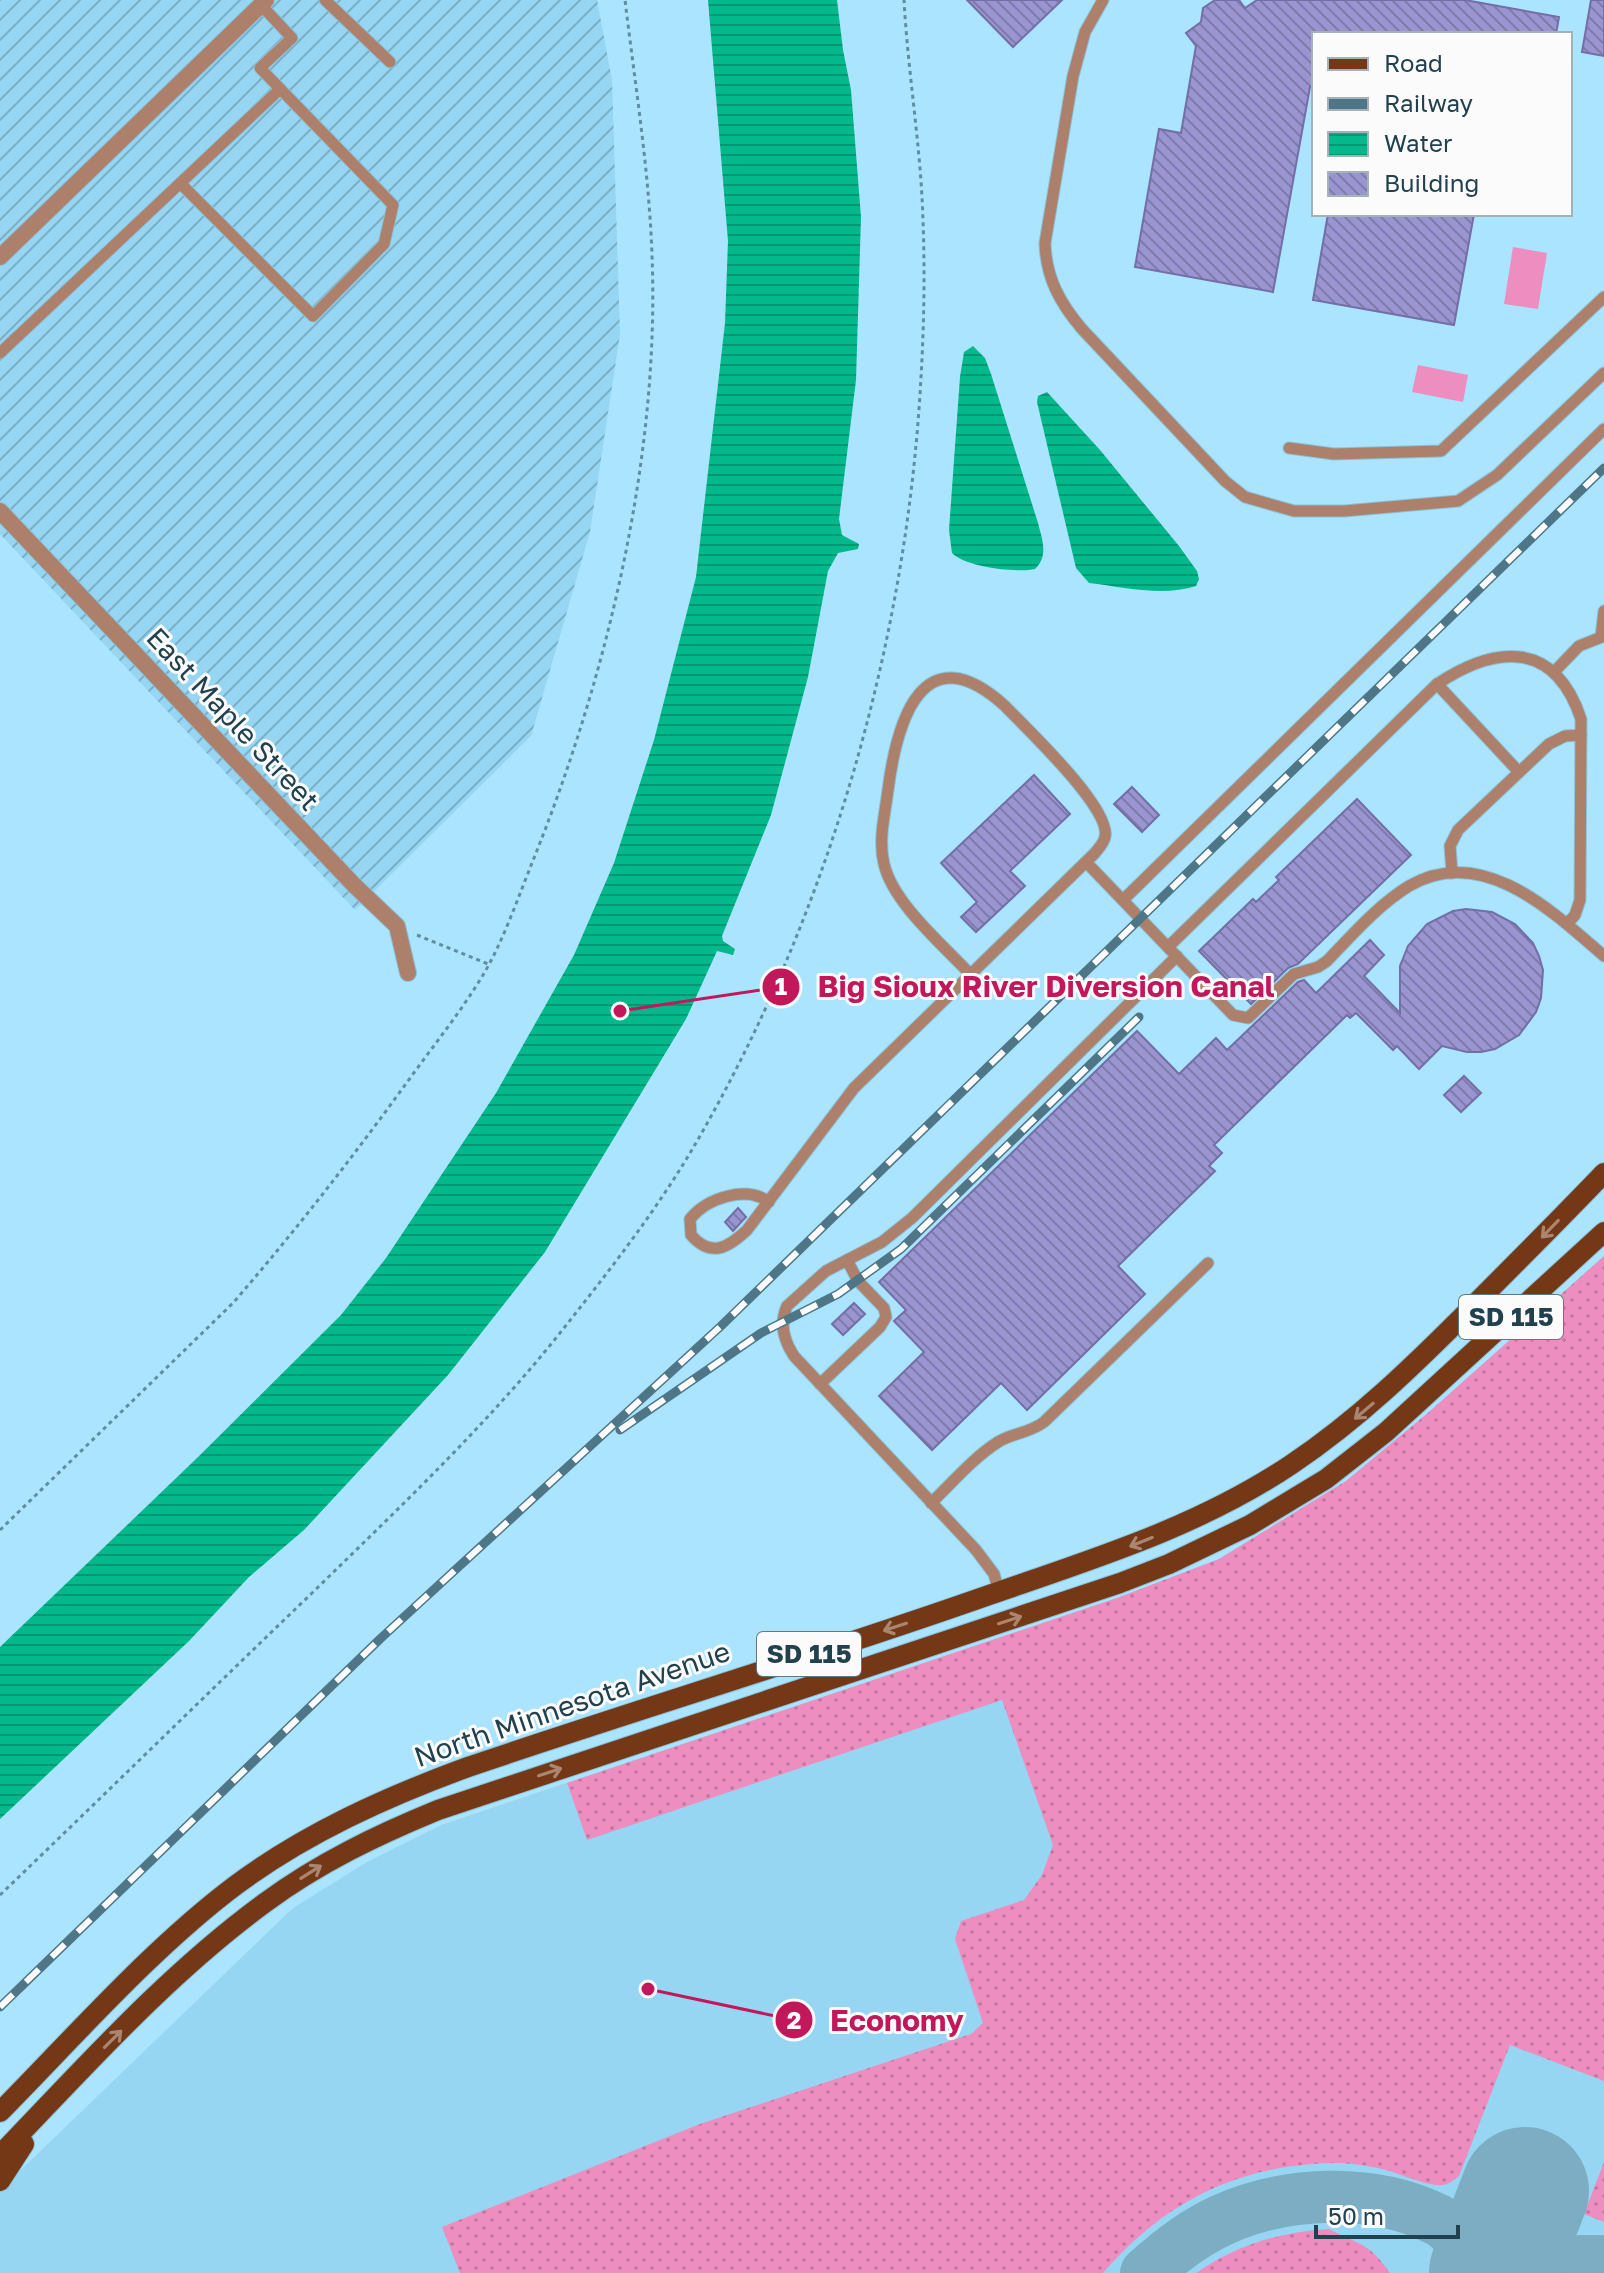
<svg xmlns="http://www.w3.org/2000/svg" width="1604" height="2273" font-family="'Golos Text',sans-serif">
<style>
.built{fill:#96d6f2}
.industrial{fill:url(#industrial-furrows)}
.grass{fill:url(#grass-dots)}
.pitch{fill:#ed8dc0}
.water{fill:url(#water-rules)}
.lines{fill:none;stroke-linecap:round;stroke-linejoin:round}
.taxiway{stroke:#7cadc2;stroke-width:52}
.runway{stroke:#7cadc2;stroke-width:128}
.building{fill:url(#building-back-hatch);stroke:#736ea6;stroke-width:2}
.lane-casing{stroke:#8cc0d7;stroke-width:13}
.street-casing{stroke:#8cc0d7;stroke-width:18}
.primary-casing{stroke:#8cc0d7;stroke-width:22}
.path{stroke:#618da0;stroke-width:3;stroke-dasharray:4 4;stroke-linecap:butt}
.lane{stroke:#ac806a;stroke-width:11}
.street{stroke:#ac806a;stroke-width:16}
.primary{stroke:#743816;stroke-width:20}
.rail-casing{stroke:#4e7687;stroke-width:9}
.rail{stroke:#fbfbfb;stroke-width:6;stroke-dasharray:18;stroke-linecap:butt}
.oneway{stroke:#aa8672}
.labels{text-anchor:middle;stroke-width:6;stroke-linejoin:round;paint-order:stroke}
.shield{fill:#fbfbfb;stroke:#637982;stroke-width:2}
.shield-label{font-size:26px;font-weight:bold;fill:#22414e}
.street-label{font-size:28px;fill:#22414e;stroke:#fbfbfb}
.leader{fill:none;stroke:#c2185b;stroke-width:3}
.callout-dot{fill:#c2185b;stroke:#fbfbfb;stroke-width:3}
.mark-label{font-size:24px;text-anchor:middle;font-weight:bold;fill:#fff}
.callout-label{font-size:30px;text-anchor:middle;font-weight:bold;fill:#c2185b;stroke:#fbfbfb;stroke-width:6;stroke-linejoin:round;paint-order:stroke}
</style>
<defs>
<pattern id="industrial-furrows" width="10" height="10" patternUnits="userSpaceOnUse" patternTransform="scale(2)"><rect width="10" height="10" fill="#96d6f2"/><path d="M-1 1l2-2M0 10L10 0M9 11l2-2" fill="none" stroke="#7aafc6"/></pattern>
<pattern id="grass-dots" width="8" height="8" patternUnits="userSpaceOnUse" patternTransform="scale(2)"><rect width="8" height="8" fill="#ed8dc0"/><path d="M2 2h.1M6 6h.1" fill="none" stroke="#c0759e" stroke-width="1.8" stroke-linecap="round"/></pattern>
<pattern id="water-rules" width="6" height="5" patternUnits="userSpaceOnUse" patternTransform="scale(2)"><rect width="6" height="5" fill="#03b88a"/><path d="M0 2.5h6" fill="none" stroke="#049773"/></pattern>
<pattern id="building-back-hatch" width="6" height="6" patternUnits="userSpaceOnUse" patternTransform="scale(2)"><rect width="6" height="6" fill="#9a95d0"/><path d="M-1 5l2 2M0 0l6 6M5-1l2 2" fill="none" stroke="#7d7bab"/></pattern>
</defs>
<rect width="100%" height="100%" fill="#aae4fe"/>
<!-- built -->
<path class="built" d="M1604 1256V2273H0V2190L293 1908 367 1862 441 1825 1117 1598 1219 1559 1346 1481 1429 1412Z"/>
<!-- industrial -->
<path class="industrial" d="M0 0H597L612 80 620 334 590 532 531 736 355 910 0 534Z"/>
<!-- grass -->
<g class="grass">
<path d="M1604 1256V2081L1510 2045 1459 2176C1454 2180 1449 2184 1443 2185 1427 2187 1395 2171 1378 2168 1364 2165 1348 2163 1335 2163 1239 2164 1164 2202 1103 2273H460L442 2227 700 2124 971 2034 983 2023 955 1939 961 1921 1024 1900 1042 1875 1053 1845 1002 1700 587 1840 567 1783 1117 1598 1219 1559 1346 1481 1429 1412Z"/>
<path d="M1604 2162V2222L1584 2214Z"/>
<path d="M1329 2229C1358 2245 1368 2241 1390 2273H1196C1237 2245 1279 2232 1329 2229Z"/>
</g>
<!-- pitch -->
<g class="pitch">
<path d="M1513 247 1547 253 1538 309 1504 304Z"/>
<path d="M1418 365 1468 375 1463 402 1412 392Z"/>
</g>
<!-- water -->
<g class="water">
<path d="M708 0H837L843 50 851 90 861 217 856 380 839 519 842 535 859 544 858 549 838 553 828 571 808 677 771 815 722 936 723 941 735 949 733 955 717 951 686 1019 545 1252 448 1375 304 1530 249 1577 189 1641 0 1819V1647L196 1459 341 1315 386 1258 496 1093 574 955 614 863 654 740 696 577 725 323 728 241Z"/>
<path d="M973 346 985 358 991 374 1038 523C1042 539 1049 556 1035 569 1016 573 965 567 952 553L949 530 960 377 964 352Z"/>
<path d="M1047 392 1100 450 1179 546 1197 571 1199 579 1196 586C1163 597 1123 587 1089 583L1076 568 1037 402 1038 396Z"/>
</g>
<g class="lines">
<!-- taxiway -->
<g class="taxiway">
<path d="M1146 2273C1169 2252 1193 2233 1222 2220 1286 2191 1373 2187 1438 2220 1458 2230 1469 2253 1477 2273"/>
<path d="M1535 2273 1581 2261H1604"/>
</g>
<!-- runway -->
<path class="runway" d="M1493 2273 1525 2191"/>
</g>
<!-- building -->
<g class="building">
<path d="M967 0H1062L1013 47Z"/>
<path d="M1215 0H1239L1245 8 1257 0H1465L1559 17 1556 34H1314V88L1310 87 1273 292 1135 267 1159 129 1181 133 1196 46 1186 33 1201 22 1203 8Z"/>
<path d="M1591 0H1604V56L1582 52Z"/>
<path d="M1328 214H1474L1454 325 1313 300Z"/>
<path d="M1034 775 1070 814 1010 871 1025 886 976 932 961 917 977 902 941 863Z"/>
<path d="M1132 787 1159 815 1142 832 1114 804Z"/>
<path d="M1357 799 1411 855 1298 964 1288 968 1251 1004 1199 951 1253 899 1256 902 1279 880 1276 877Z"/>
<path d="M1466 909 1492 912 1515 924 1533 943 1539 956 1543 970 1541 998 1536 1012 1519 1035 1495 1049 1481 1052H1467L1442 1046 1419 1069 1397 1046 1393 1050 1356 1013 1350 1018 1347 1015 1214 1145 1222 1153 1209 1166 1215 1171 1118 1266 1145 1294 1027 1410 1001 1383 932 1450 879 1396 924 1352 894 1321 906 1310 879 1282 1137 1031 1179 1074 1216 1038 1227 1050 1298 982 1304 980 1316 993 1370 940 1384 955 1364 976 1400 1013V966L1408 946 1427 924 1453 911Z"/>
<path d="M1464 1076 1481 1093 1461 1112 1444 1095Z"/>
<path d="M738 1208 746 1217 733 1231 725 1222Z"/>
<path d="M854 1303 865 1314 843 1335 832 1324Z"/>
</g>
<g class="lines">
<defs>
<g id="lane">
<path d="M325 0 390 62"/>
<path d="M1103 0 1085 32 1073 76 1045 243C1046 278 1060 303 1082 329L1225 481 1245 497 1294 511H1344L1458 501 1497 475 1604 373"/>
<path d="M181 184 313 316 384 244 393 205 260 68 292 38 261 5"/>
<path d="M0 353 280 89"/>
<path d="M1289 448 1334 454 1441 451 1604 297"/>
<path d="M1601 637 1604 611"/>
<path d="M1554 672 1579 646 1604 636"/>
<path d="M1437 684 1519 772"/>
<path d="M1086 862 1233 1015 1248 1018 1294 974 1318 967 1327 961C1352 935 1378 905 1409 886 1482 843 1552 911 1604 956"/>
<path d="M1452 873 1450 846 1458 830 1549 744 1565 736 1581 735"/>
<path d="M1123 900 1604 429"/>
<path d="M1168 947 1437 684C1497 644 1555 641 1581 719L1580 900 1575 915 1567 924"/>
<path d="M769 1202C746 1185 707 1198 690 1219L691 1235C711 1258 728 1248 747 1230L854 1088 1095 853C1098 849 1104 843 1105 837 1112 809 1026 728 1005 706 923 632 897 720 888 790 885 814 878 840 884 864 893 903 943 945 970 974"/>
<path d="M820 1384 880 1327 886 1317 884 1308 858 1281 847 1260"/>
<path d="M931 1503C952 1483 973 1458 998 1442 1012 1433 1030 1433 1044 1422L1208 1263"/>
<path d="M999 1592 994 1574 976 1550 794 1356C784 1341 779 1324 787 1306L826 1271 882 1242 912 1218 1177 956"/>
</g>
<g id="street">
<path d="M0 257 266 0"/>
<path d="M0 511 354 885 397 926 408 973"/>
</g>
<g id="primary">
<path d="M0 2112C74 2037 152 1948 236 1885 306 1833 386 1797 468 1767 642 1708 819 1655 992 1594 1096 1558 1200 1526 1292 1464 1359 1419 1414 1365 1470 1309 1515 1264 1560 1219 1604 1173"/>
<path d="M0 2155C84 2068 167 1974 266 1902 319 1863 377 1835 438 1810L1120 1583 1169 1564 1250 1525 1326 1479 1386 1432 1604 1232"/>
<path d="M0 2181 24 2144"/>
</g>
</defs>
<!-- lane casing -->
<use href="#lane" class="lane-casing"/>
<!-- street casing -->
<use href="#street" class="street-casing"/>
<!-- primary casing -->
<use href="#primary" class="primary-casing"/>
<!-- path -->
<g class="path">
<path d="M417 935 488 964"/>
<path d="M0 1530 233 1303C297 1229 356 1153 413 1074 437 1041 462 1010 483 975 503 942 519 895 534 858 608 674 660 454 652 255 649 170 635 84 625 0"/>
<path d="M0 1895C104 1795 207 1694 311 1594 399 1508 488 1424 564 1328 609 1271 656 1211 693 1148 828 917 907 643 921 377 924 326 925 273 923 221 921 147 908 74 904 0"/>
</g>
<!-- lane -->
<use href="#lane" class="lane"/>
<!-- street -->
<use href="#street" class="street"/>
<!-- primary -->
<use href="#primary" class="primary"/>
<defs>
<g id="rail">
<path d="M620 1430 761 1333 838 1294 901 1249 1139 1017"/>
<path d="M0 2007 380 1639 721 1326 1604 468"/>
</g>
</defs>
<!-- rail casing -->
<use href="#rail" class="rail-casing"/>
<!-- rail -->
<use href="#rail" class="rail"/>
</g>
<!-- one-way arrows -->
<defs><path id="oneway-shaft" d="M-6 0H5M1.5-3L5.5 0L1.5 3" fill="none" stroke-width="1.6" stroke-linecap="round" stroke-linejoin="round" transform="scale(2)"/></defs>
<g class="oneway">
<use href="#oneway-shaft" transform="translate(1550 1229) rotate(134)"/>
<use href="#oneway-shaft" transform="translate(1364 1411) rotate(140)"/>
<use href="#oneway-shaft" transform="translate(1141 1542) rotate(158)"/>
<use href="#oneway-shaft" transform="translate(1010 1620) rotate(-18)"/>
<use href="#oneway-shaft" transform="translate(895 1627) rotate(162)"/>
<use href="#oneway-shaft" transform="translate(550 1772) rotate(-18)"/>
<use href="#oneway-shaft" transform="translate(311 1872) rotate(-32)"/>
<use href="#oneway-shaft" transform="translate(113 2039) rotate(-45)"/>
</g>
<g class="labels">
<!-- shield labels -->
<g class="shield">
<rect x="1459" y="1295" width="104" height="44" rx="6"/>
<rect x="757" y="1632" width="104" height="44" rx="6"/>
</g>
<g class="shield-label">
<text x="1511" y="1326">SD 115</text>
<text x="809" y="1663">SD 115</text>
</g>
<!-- street labels -->
<g class="street-label">
<text transform="translate(233 719) rotate(47)" y="10">East Maple Street</text>
<text transform="translate(572 1704) rotate(-19)" y="10">North Minnesota Avenue</text>
</g>
</g>
<!-- callouts -->
<path class="leader" d="M620 1011L781 987M648 1989L794 2020"/>
<g class="callout-dot">
<circle cx="620" cy="1011" r="8"/>
<circle cx="648" cy="1989" r="8"/>
<circle cx="781" cy="987" r="20"/>
<circle cx="794" cy="2020" r="20"/>
</g>
<g class="mark-label">
<text x="781" y="995">1</text>
<text x="794" y="2029">2</text>
</g>
<g class="callout-label">
<text x="1046" y="997">Big Sioux River Diversion Canal</text>
<text x="897" y="2031">Economy</text>
</g>
<!-- legend -->
<rect x="1312" y="32" width="260" height="184" fill="#fbfbfb" stroke="#a4b1b6" stroke-width="2"/>
<rect x="1328" y="58" width="40" height="12" fill="#743816" stroke="#a4b1b6" stroke-width="2"/>
<text x="1384" y="72" font-size="24" fill="#22414e">Road</text>
<rect x="1328" y="98" width="40" height="12" fill="#4e7687" stroke="#a4b1b6" stroke-width="2"/>
<text x="1384" y="112" font-size="24" fill="#22414e">Railway</text>
<rect x="1328" y="132" width="40" height="24" fill="url(#water-rules)" stroke="#a4b1b6" stroke-width="2"/>
<text x="1384" y="152" font-size="24" fill="#22414e">Water</text>
<rect x="1328" y="172" width="40" height="24" fill="url(#building-back-hatch)" stroke="#a4b1b6" stroke-width="2"/>
<text x="1384" y="192" font-size="24" fill="#22414e">Building</text>
<!-- scale -->
<path d="M1316 2225v12h142v-12" fill="none" stroke="#22414e" stroke-width="4"/>
<text x="1328" y="2225" font-size="24" fill="#22414e" stroke="#fbfbfb" stroke-width="6" paint-order="stroke">50 m</text>
</svg>
